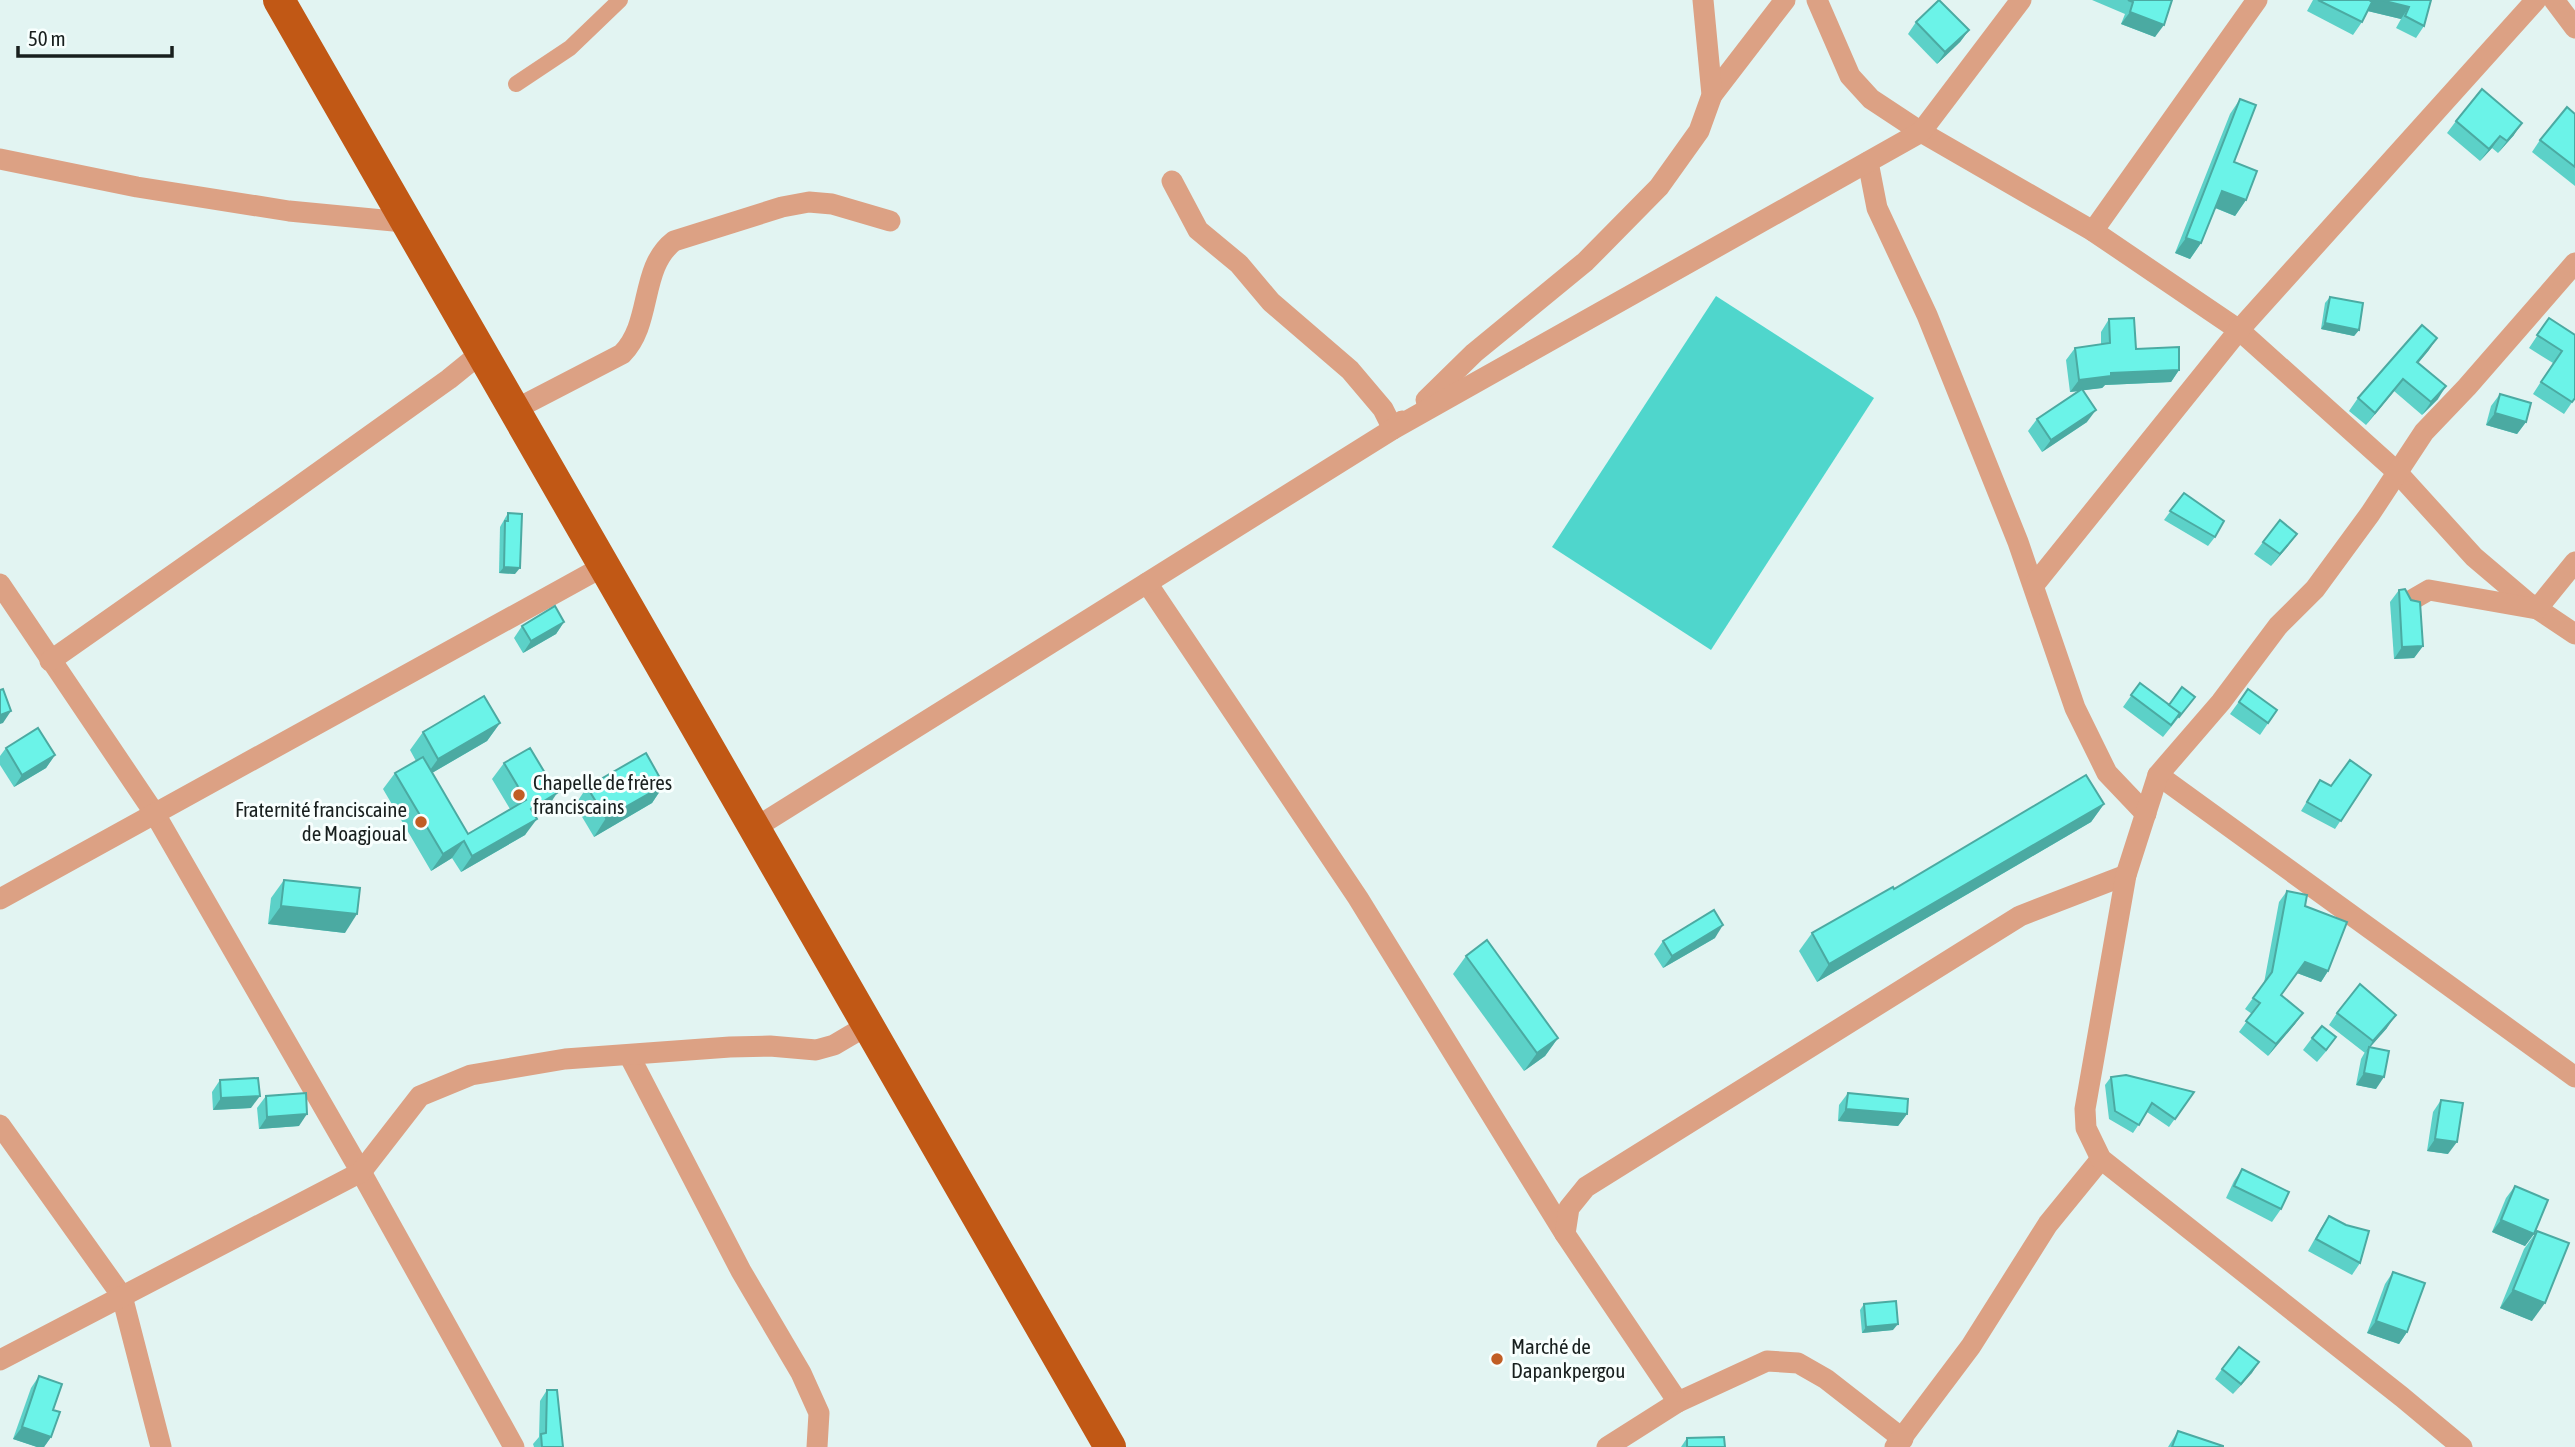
<svg xmlns="http://www.w3.org/2000/svg" width="2575" height="1447" font-family="'Asap Condensed',sans-serif">
<style>
.green{fill:#4fd6cc}
.lines{fill:none;stroke-linecap:round;stroke-linejoin:round}
.pedestrian{stroke:#dca184;stroke-width:16}
.minor{stroke:#dca184;stroke-width:21}
.primary{stroke:#c15815;stroke-width:32}
.wall{fill:#5cd1c8}
.shaded-wall{fill:#4baaa2}
.building{fill:#6bf3e8;stroke:#4baaa2;stroke-width:2}
.poi-dot{fill:#c15e25;stroke:#f8fffe;stroke-width:2.5}
.labels{text-anchor:middle;stroke-width:6;stroke-linejoin:round;paint-order:stroke}
.poi-label{font-size:21px;fill:#181f1e;stroke:#f8fffe;text-anchor:start}
</style>
<rect width="100%" height="100%" fill="#e2f4f2"/>
<!-- green -->
<path class="green" d="M1716 296 1874 398 1711 650 1552 547Z"/>
<g class="lines">
<!-- pedestrian -->
<path class="pedestrian" d="M516 84 570 48 620 0"/>
<!-- minor -->
<g class="minor">
<path d="M1817 0 1850 76 1871 99 1921 132 2093 231 2239 330 2396 471 2474 557 2527 602 2575 634"/>
<path d="M2554 0 2575 28"/>
<path d="M1712 95 1785 0"/>
<path d="M0 159 137 187 289 211 404 222"/>
<path d="M1868 162 1877 208 1927 315 2018 542 2075 708 2107 773 2146 814"/>
<path d="M1172 181 1198 230 1239 264 1271 302 1350 370 1383 409 1393 429 1402 421"/>
<path d="M2093 231 2257 0"/>
<path d="M1426 400 1474 353 1585 262 1659 187 1699 131 1712 95 1703 0"/>
<path d="M514 410 622 354C653 323 639 268 674 241L782 207 809 202 832 204 890 221"/>
<path d="M1147 583 1358 898 1565 1234"/>
<path d="M0 584 155 814 361 1172 514 1447"/>
<path d="M2034 585 2239 330 2536 0"/>
<path d="M2410 601 2429 590 2537 609 2575 562"/>
<path d="M50 661 288 494 449 379 481 353"/>
<path d="M2158 775 2575 1077"/>
<path d="M755 828 1393 429 1921 132 2021 0"/>
<path d="M0 899 604 566"/>
<path d="M629 1055 741 1271 801 1373 819 1413 817 1447"/>
<path d="M0 1125 122 1296 161 1447"/>
<path d="M0 1360 361 1172 420 1096 471 1075 565 1059 730 1047 770 1046 816 1050 834 1045 868 1025"/>
<path d="M1903 1439 1826 1379 1798 1363 1767 1361 1678 1402 1565 1234 1569 1208 1586 1187 2020 916 2126 875"/>
<path d="M1607 1447 1678 1402"/>
<path d="M1895 1447 1971 1346 2048 1224 2101 1159"/>
<path d="M2462 1447 2402 1397 2101 1159 2086 1128 2085 1109 2126 875 2158 775 2221 702 2278 626 2315 589 2370 514 2424 432 2467 387 2575 263"/>
</g>
<!-- primary -->
<path class="primary" d="M279 0 1110 1447"/>
</g>
<!-- wall -->
<g class="wall">
<path d="M2092 0H2171L2155 37 2121 24 2125 14Z"/>
<path d="M2313 0H2431L2424 26 2416 38 2396 28 2401 19 2368 11 2362 22 2353 35 2307 11Z"/>
<path d="M1916 22 1969 30 1960 42 1937 64 1908 34Z"/>
<path d="M2240 99 2234 162 2246 200 2235 216 2215 208 2201 243 2190 259 2175 253 2230 114Z"/>
<path d="M2575 114V186L2532 152 2540 140Z"/>
<path d="M2456 121 2514 135 2498 153 2492 148 2480 161 2447 133Z"/>
<path d="M2330 297 2359 330 2354 336 2321 329 2325 303Z"/>
<path d="M2549 318 2575 335V398L2564 414 2533 394 2553 363 2529 348Z"/>
<path d="M2109 319 2136 349 2179 370 2171 382 2105 385 2102 388 2083 390 2087 422 2042 452 2028 431 2037 419 2080 391 2070 392 2066 360 2075 348 2101 344V332Z"/>
<path d="M2429 350 2418 363 2438 399 2422 415 2394 391 2366 425 2349 411 2358 398Z"/>
<path d="M2500 394 2526 422 2517 434 2486 425 2491 406Z"/>
<path d="M2184 493 2215 537 2208 546 2164 520Z"/>
<path d="M508 513 515 574 499 573 500 527Z"/>
<path d="M2263 542 2288 546 2271 566 2254 554Z"/>
<path d="M2399 590 2423 646 2414 658 2394 659 2390 602Z"/>
<path d="M564 622 556 634 523 653 514 638 522 626Z"/>
<path d="M2140 683 2169 705 2195 697 2163 737 2123 707Z"/>
<path d="M2248 689 2277 710 2260 735 2230 714Z"/>
<path d="M500 723 487 741 432 773 468 834 510 809 492 779 504 763 546 810 535 816 525 835 461 872 452 858 431 871 383 789 395 773 416 761 410 750 423 732Z"/>
<path d="M6 748 55 755 46 768 14 787 0 765V756Z"/>
<path d="M2371 775 2335 829 2301 811 2320 780 2331 786Z"/>
<path d="M664 785 652 803 594 837 575 805 587 787Z"/>
<path d="M2104 804 2091 822 1817 982 1799 951 1812 933Z"/>
<path d="M284 880 345 933 268 924 271 898Z"/>
<path d="M2287 891 2305 906 2328 971 2321 982 2297 973 2281 996 2303 1013 2295 1024 2268 1056 2239 1032 2252 1014 2245 1009 2264 983 2279 902Z"/>
<path d="M1715 938 1663 968 1654 954 1663 941Z"/>
<path d="M1466 956 1558 1038 1545 1056 1524 1071 1453 974Z"/>
<path d="M2337 1013 2387 1028 2370 1047 2376 1089 2356 1085 2361 1059 2365 1052V1053L2329 1025Z"/>
<path d="M2312 1038 2328 1049 2317 1062 2303 1050Z"/>
<path d="M2111 1077 2194 1092 2169 1127 2147 1112 2133 1133 2109 1119 2105 1085Z"/>
<path d="M220 1080 251 1108 213 1110 212 1092Z"/>
<path d="M1848 1093 1907 1114 1898 1126 1838 1121 1839 1105Z"/>
<path d="M266 1096 299 1126 259 1129 257 1108Z"/>
<path d="M2441 1100 2448 1154 2427 1151 2433 1112Z"/>
<path d="M2242 1169 2281 1209 2272 1222 2226 1198 2234 1181Z"/>
<path d="M2515 1186 2534 1234 2525 1246 2492 1232 2506 1198Z"/>
<path d="M2329 1216 2360 1263 2352 1275 2308 1251 2321 1228Z"/>
<path d="M2537 1231 2532 1321 2500 1308 2524 1249Z"/>
<path d="M2393 1272 2407 1332 2399 1344 2367 1333 2385 1284Z"/>
<path d="M1864 1304 1893 1330 1862 1333 1860 1310Z"/>
<path d="M2259 1362 2233 1394 2215 1379 2222 1369Z"/>
<path d="M39 1376 53 1410 51 1437 44 1447H37L13 1439 31 1388Z"/>
<path d="M547 1390 563 1447H534L533 1444 539 1437 540 1401Z"/>
<path d="M2178 1431 2223 1447H2168Z"/>
<path d="M1687 1438 1725 1447H1681Z"/>
</g>
<!-- shaded-wall -->
<g class="shaded-wall">
<path d="M2365 0H2381L2409 7 2401 19 2359 9Z"/>
<path d="M2130 12 2164 25 2155 37 2121 24Z"/>
<path d="M1969 30 1960 42 1937 64 1945 52Z"/>
<path d="M2522 123 2514 135 2498 153 2507 141Z"/>
<path d="M2500 136 2492 148 2480 161 2489 149Z"/>
<path d="M2222 191 2246 200 2235 216 2211 206Z"/>
<path d="M2186 238 2201 243 2190 259 2175 253Z"/>
<path d="M2325 323 2359 330 2354 336 2321 329Z"/>
<path d="M2437 338 2429 350 2409 374 2417 362Z"/>
<path d="M2179 370 2171 382 2105 385 2102 388 2070 392 2079 380 2111 373Z"/>
<path d="M2403 379 2394 391 2366 425 2375 413Z"/>
<path d="M2446 386 2438 399 2422 415 2431 402Z"/>
<path d="M2096 410 2087 422 2042 452 2051 440Z"/>
<path d="M2495 413 2526 422 2517 434 2486 425Z"/>
<path d="M2297 534 2288 546 2271 566 2280 554Z"/>
<path d="M504 567 520 568 515 574 499 573Z"/>
<path d="M564 622 556 634 523 653 531 641Z"/>
<path d="M2423 646 2414 658 2394 659 2402 647Z"/>
<path d="M11 711 3 723 0 724V715Z"/>
<path d="M500 723 487 741 425 777 438 759Z"/>
<path d="M55 755 46 768 14 787 22 775Z"/>
<path d="M664 785 652 803 594 837 606 818Z"/>
<path d="M557 793 546 810 519 825 531 809Z"/>
<path d="M2104 804 2091 822 1817 982 1829 964Z"/>
<path d="M537 819 525 835 461 872 472 856Z"/>
<path d="M464 841 452 858 431 871 443 854Z"/>
<path d="M281 906 357 914 345 933 268 924Z"/>
<path d="M1723 925 1715 938 1663 968 1672 956Z"/>
<path d="M2305 962 2328 971 2321 982 2297 973Z"/>
<path d="M2303 1013 2295 1024 2268 1056 2276 1044Z"/>
<path d="M2396 1015 2387 1028 2365 1053 2373 1041Z"/>
<path d="M1558 1038 1545 1056 1524 1071 1537 1053Z"/>
<path d="M2364 1073 2384 1077 2376 1089 2356 1085Z"/>
<path d="M260 1096 251 1108 213 1110 221 1098Z"/>
<path d="M1846 1109 1907 1114 1898 1126 1838 1121Z"/>
<path d="M307 1114 299 1126 259 1129 267 1117Z"/>
<path d="M2435 1139 2457 1142 2448 1154 2427 1151Z"/>
<path d="M2501 1220 2534 1234 2525 1246 2492 1232Z"/>
<path d="M2513 1290 2545 1303 2532 1321 2500 1308Z"/>
<path d="M2376 1321 2407 1332 2399 1344 2367 1333Z"/>
<path d="M1898 1324 1893 1330 1862 1333 1866 1327Z"/>
<path d="M2259 1362 2252 1373 2233 1394 2241 1384Z"/>
<path d="M22 1427 51 1437 44 1447H37L13 1439Z"/>
</g>
<!-- building -->
<g class="building">
<path d="M1939 0 1969 30 1945 52 1916 22Z"/>
<path d="M2128 0H2172L2164 25 2130 12 2133 2Z"/>
<path d="M2318 0H2369L2372 2 2362 22Z"/>
<path d="M2381 0H2431L2424 26 2405 16 2409 7Z"/>
<path d="M2482 89 2522 123 2507 141 2500 136 2489 149 2456 121Z"/>
<path d="M2240 99 2256 105 2234 162 2257 171 2246 200 2222 191 2201 243 2186 238Z"/>
<path d="M2567 107 2575 114V167L2540 140Z"/>
<path d="M2330 297 2363 303 2359 330 2325 323Z"/>
<path d="M2134 318 2136 349 2179 347V370L2111 373V376L2079 380 2075 348 2110 343 2109 319Z"/>
<path d="M2549 318 2575 335V398L2572 402 2541 382 2562 351 2537 335Z"/>
<path d="M2422 325 2437 338 2417 362 2446 386 2431 402 2403 379 2375 413 2358 398Z"/>
<path d="M2082 389 2096 410 2051 440 2037 419Z"/>
<path d="M2500 394 2531 403 2526 422 2495 413Z"/>
<path d="M2184 493 2224 521 2215 537 2170 511Z"/>
<path d="M508 513 522 514 520 568 504 567 505 521H508Z"/>
<path d="M2280 520 2297 534 2280 554 2263 542Z"/>
<path d="M2405 589 2411 600 2420 602 2423 646 2402 647 2399 590Z"/>
<path d="M555 606 564 622 531 641 522 626Z"/>
<path d="M2140 683 2180 713 2171 725 2131 695Z"/>
<path d="M2182 687 2195 697 2179 717 2178 716 2180 713 2169 705Z"/>
<path d="M3 689 11 711 0 715V690Z"/>
<path d="M2248 689 2277 710 2268 723 2239 702Z"/>
<path d="M484 696 500 723 438 759 423 732Z"/>
<path d="M38 728 55 755 22 775 6 748Z"/>
<path d="M530 748 557 793 531 809 537 819 472 856 464 841 443 854 395 773 423 757 468 834 526 800 504 763Z"/>
<path d="M646 753 664 785 606 818 587 787Z"/>
<path d="M2350 760 2371 775 2341 821 2307 802 2320 780 2331 786Z"/>
<path d="M2086 775 2104 804 1829 964 1812 933 1893 887 1894 889Z"/>
<path d="M284 880 360 888 357 914 281 906Z"/>
<path d="M2287 891 2307 895 2305 906 2347 922 2328 971 2305 962 2281 995 2303 1013 2276 1044 2246 1021 2260 1003 2253 998 2272 972Z"/>
<path d="M1714 910 1723 925 1672 956 1663 941Z"/>
<path d="M1487 940 1558 1038 1537 1053 1466 956Z"/>
<path d="M2360 984 2396 1015 2373 1041 2337 1013Z"/>
<path d="M2322 1026 2336 1037 2326 1050 2312 1038Z"/>
<path d="M2369 1047 2389 1051 2384 1077 2364 1073Z"/>
<path d="M2126 1075 2194 1092 2175 1119 2152 1103 2139 1125 2115 1111 2111 1077Z"/>
<path d="M258 1078 260 1096 221 1098 220 1080Z"/>
<path d="M306 1093 307 1114 267 1117 266 1096Z"/>
<path d="M1848 1093 1908 1099 1907 1114 1846 1109Z"/>
<path d="M2441 1100 2463 1103 2457 1142 2435 1139Z"/>
<path d="M2242 1169 2289 1192 2281 1209 2234 1186Z"/>
<path d="M2515 1186 2548 1200 2534 1234 2501 1220Z"/>
<path d="M2329 1216 2346 1225 2369 1231 2360 1263 2316 1239Z"/>
<path d="M2537 1231 2569 1243 2545 1303 2513 1290Z"/>
<path d="M2393 1272 2425 1283 2407 1332 2376 1321Z"/>
<path d="M1896 1301 1898 1324 1866 1327 1864 1304Z"/>
<path d="M2239 1347 2259 1362 2241 1384 2222 1369Z"/>
<path d="M39 1376 62 1384 53 1410 60 1412 51 1437 22 1427Z"/>
<path d="M547 1390H557L563 1447H542L541 1434 546 1433Z"/>
<path d="M2178 1431 2223 1446V1447H2172Z"/>
<path d="M1724 1437 1725 1447H1687V1438Z"/>
</g>
<!-- markers -->
<g class="poi-dot">
<circle cx="519" cy="795" r="7"/>
<circle cx="421" cy="822" r="7"/>
<circle cx="1497" cy="1359" r="7"/>
</g>
<g class="labels">
<!-- poi labels -->
<g class="poi-label">
<text x="533" y="790">Chapelle de frères<tspan x="533" dy="24">franciscains</tspan></text>
<text x="407" y="817" text-anchor="end">Fraternité franciscaine<tspan x="407" dy="24">de Moagjoual</tspan></text>
<text x="1511" y="1354">Marché de<tspan x="1511" dy="24">Dapankpergou</tspan></text>
</g>
</g>
<!-- scale -->
<path d="M18 46v10h154v-10" fill="none" stroke="#181f1e" stroke-width="3.5"/>
<text x="28" y="46" font-size="21" fill="#181f1e" stroke="#f8fffe" stroke-width="5" paint-order="stroke">50 m</text>
</svg>
